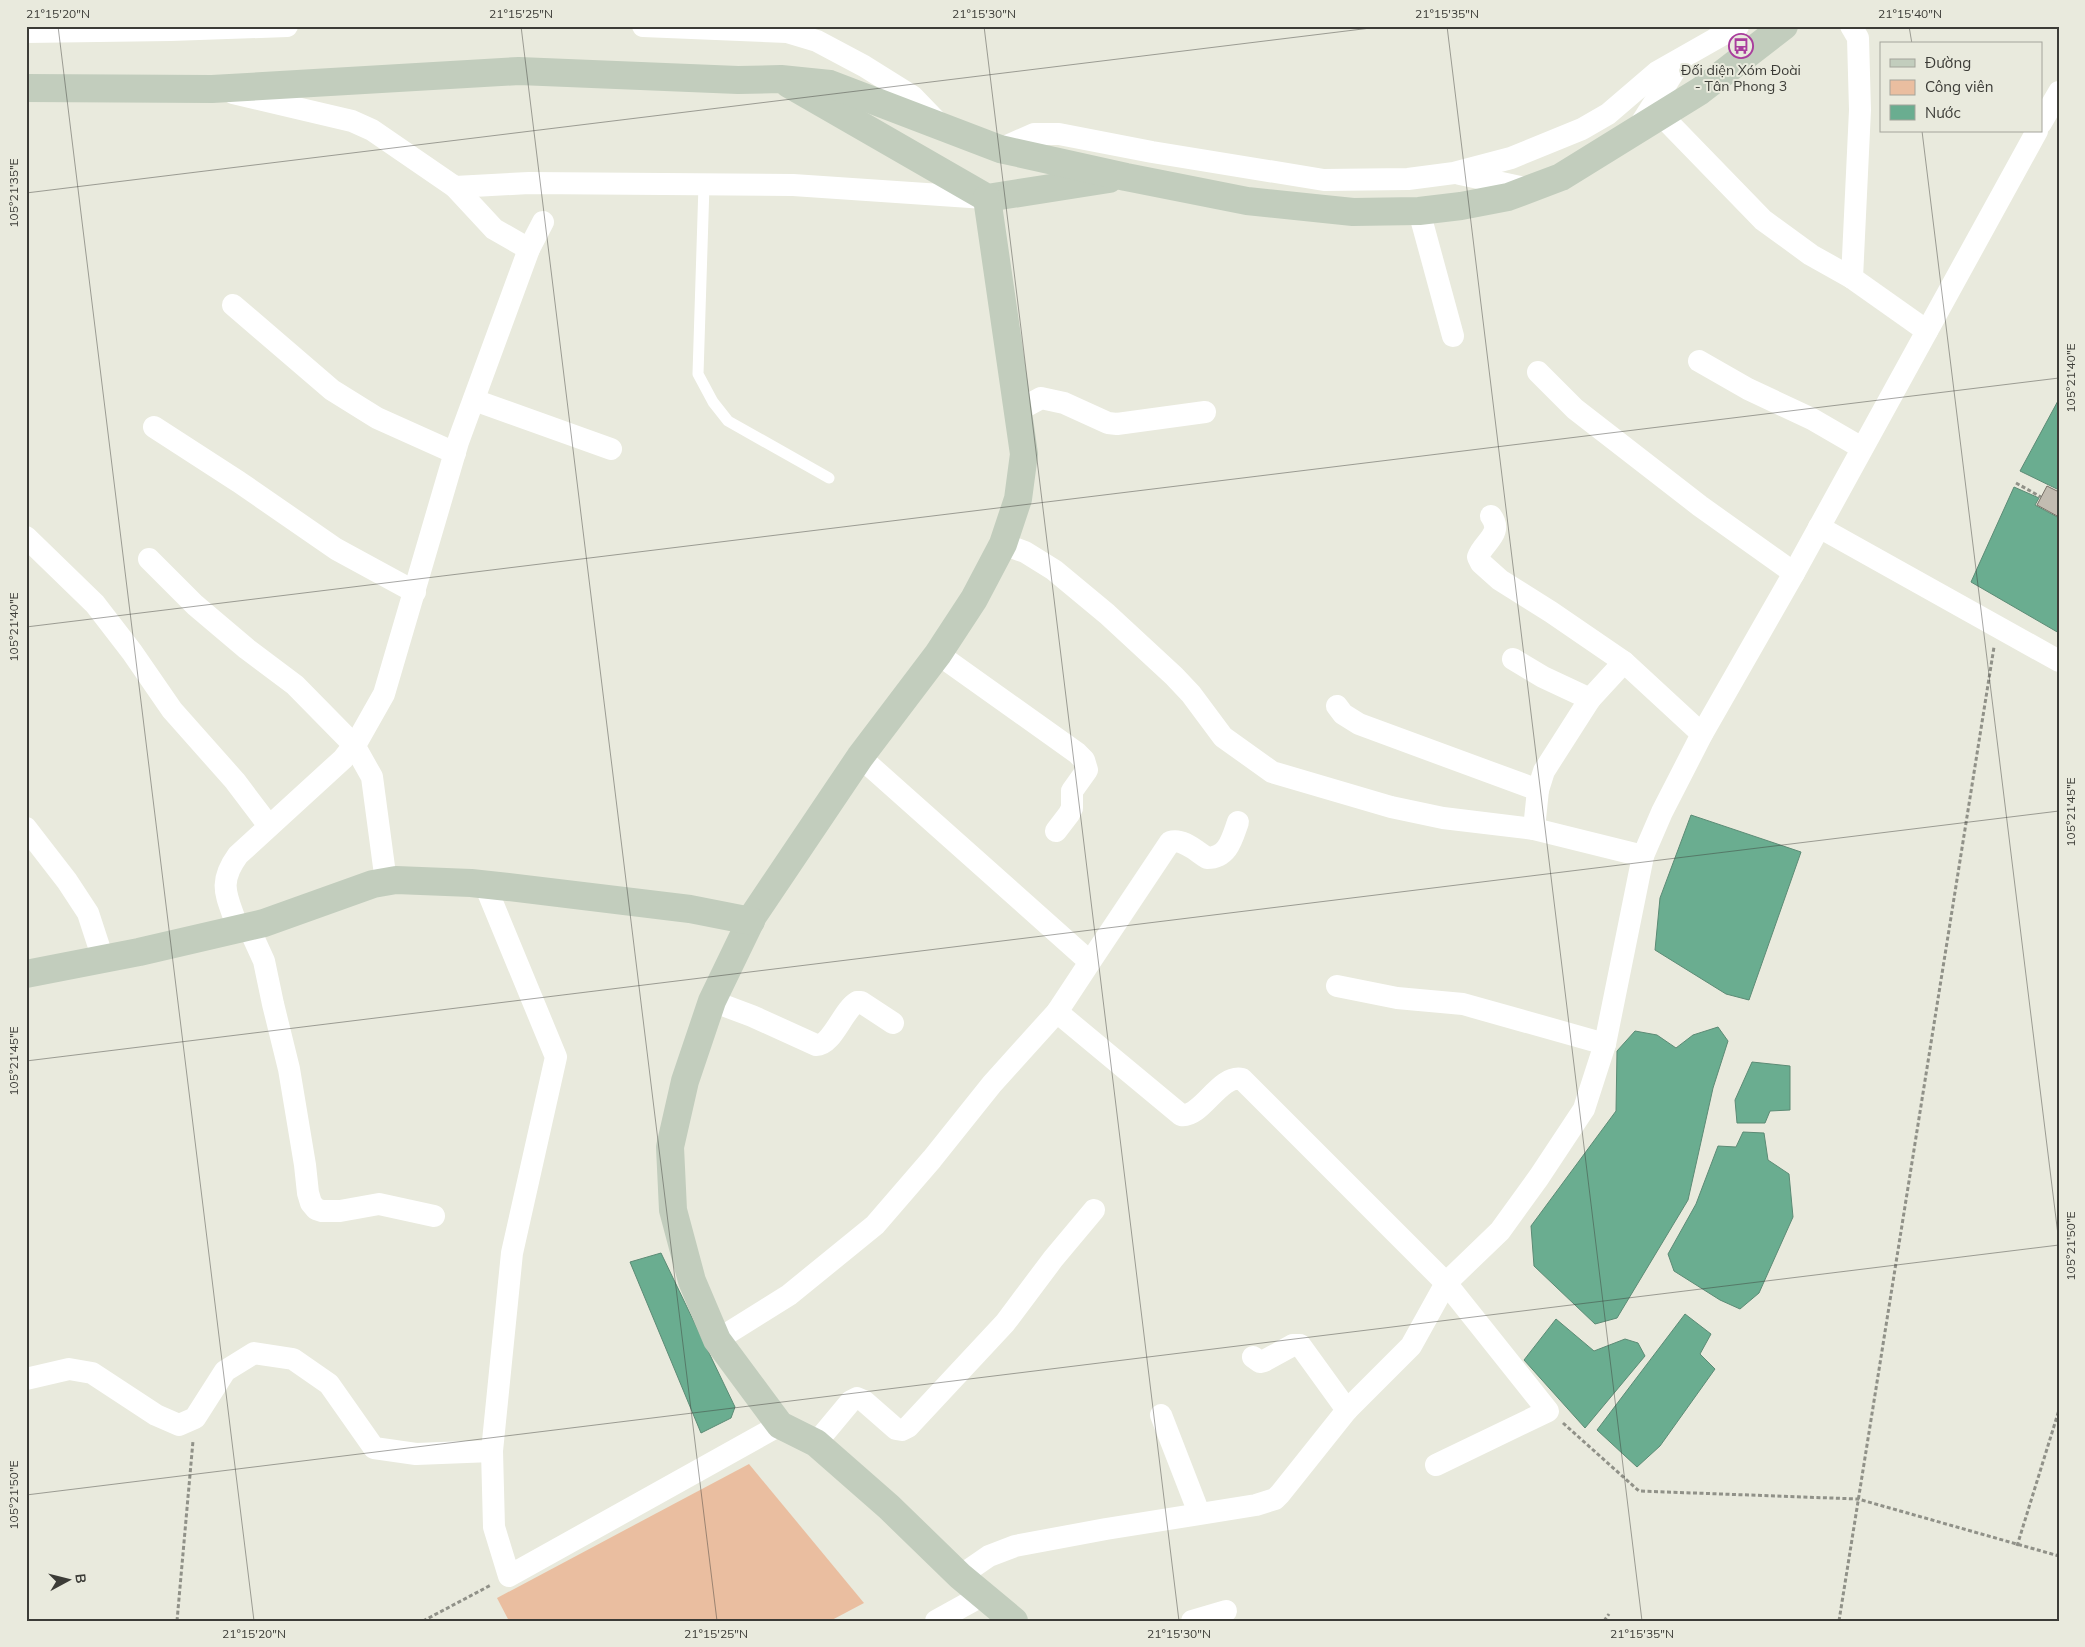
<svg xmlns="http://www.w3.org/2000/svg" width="2085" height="1647" font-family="Mulish,sans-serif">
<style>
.green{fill:#eabea0}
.water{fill:#6aad90;stroke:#5c8b75}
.building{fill:#c2bcb1;stroke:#767066}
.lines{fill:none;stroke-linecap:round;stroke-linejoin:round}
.path{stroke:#909188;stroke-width:3;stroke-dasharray:4 2.5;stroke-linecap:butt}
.lane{stroke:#fff;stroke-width:11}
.street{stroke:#fff;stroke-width:22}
.secondary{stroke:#c2cdbd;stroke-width:28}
.ticks{fill:none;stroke:#3c3c37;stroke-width:1;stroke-opacity:0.45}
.labels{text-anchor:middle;stroke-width:4;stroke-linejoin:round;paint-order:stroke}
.poi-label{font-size:14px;fill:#3c3c37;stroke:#e9eadd}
.neatline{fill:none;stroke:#3c3c37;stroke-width:2}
.ticks-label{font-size:12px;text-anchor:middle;fill:#3c3c37}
</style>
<rect width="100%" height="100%" fill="#e9eadd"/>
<!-- green -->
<path class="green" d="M749 1464 864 1603 830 1621H509L497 1598Z"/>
<!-- water -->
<g class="water">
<path d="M2059 399V490L2020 471Z"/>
<path d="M2014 487 2039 498 2035 505 2059 518V633L1971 582Z"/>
<path d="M1691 815 1801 852 1749 1000 1726 994 1655 950 1660 898Z"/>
<path d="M1718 1027 1728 1041 1713 1088 1688 1200 1617 1318 1595 1324 1534 1266 1531 1226 1616 1111 1617 1051 1635 1031 1657 1035 1676 1048 1693 1035Z"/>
<path d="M1752 1062 1790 1066V1110L1770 1111 1765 1123H1737L1735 1100Z"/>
<path d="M1743 1132 1764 1133 1768 1160 1789 1174 1793 1217 1759 1293 1740 1309 1720 1300 1674 1271 1668 1254 1696 1204 1718 1146 1736 1147Z"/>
<path d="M661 1253 735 1407 731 1418 701 1433 630 1262Z"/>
<path d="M1685 1314 1711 1334 1700 1354 1715 1369 1660 1446 1637 1467 1597 1430Z"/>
<path d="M1556 1319 1594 1351 1625 1339 1638 1343 1645 1356 1585 1428 1524 1360Z"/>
</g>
<!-- building -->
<path class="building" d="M2047 486 2059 492V517L2037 505Z"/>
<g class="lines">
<!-- path -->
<g class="path">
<path d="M2016 483 2041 497"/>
<path d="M1563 1423 1639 1491 1858 1499 2059 1556"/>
<path d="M2017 1546 2059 1410"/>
<path d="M177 1621 193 1441"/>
<path d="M423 1621 491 1585"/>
<path d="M1604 1621 1609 1614"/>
<path d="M1839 1621 1994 647"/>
</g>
<!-- lane -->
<path class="lane" d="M704 185 698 374 713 402 728 421 829 478"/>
<!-- street -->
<g class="street">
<path d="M643 26 787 32 817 41 864 66 912 96 941 126"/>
<path d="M1851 26 1858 38 1860 110 1852 278 1927 331"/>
<path d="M26 32 171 30 287 26"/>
<path d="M233 93 352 121 372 130 455 187 529 183 793 185 985 198"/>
<path d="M1661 115 1763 220 1811 255 1852 278"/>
<path d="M2041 123 2059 92"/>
<path d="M1640 125 1682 59"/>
<path d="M1000 149 1034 134H1059L1152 152 1324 180 1408 179 1454 173 1511 158 1582 129 1608 114 1657 72 1738 26"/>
<path d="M1460 174 1530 189"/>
<path d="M1419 211 1453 336"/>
<path d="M529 249 543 222"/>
<path d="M233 305 332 390 377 418 455 453"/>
<path d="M1699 361 1748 389 1812 419 1862 448"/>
<path d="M1538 372 1575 409 1700 506 1794 573"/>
<path d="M474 400 611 449"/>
<path d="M1019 410 1041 398 1064 403 1108 423 1117 424 1205 412"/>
<path d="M154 427 239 482 336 549 415 592"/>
<path d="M1491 516C1504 534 1483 542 1478 557L1481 563 1500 580 1551 612 1624 662 1702 734"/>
<path d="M1819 527 2059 661"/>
<path d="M26 537 95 604 132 652 172 710 235 781 269 826"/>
<path d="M1003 544 1025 552 1054 570 1107 614 1174 676 1191 694 1223 737 1272 772 1391 807 1443 818 1534 829 1643 856"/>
<path d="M149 559 195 605 247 649 295 685 354 745 372 777 386 882"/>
<path d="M938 654 1077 753 1084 760 1087 770 1072 791V808L1069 814 1056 831"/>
<path d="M1513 659 1543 677 1590 699"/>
<path d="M1337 706 1343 714 1359 724 1538 790"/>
<path d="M26 828 67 881 88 913 103 959"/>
<path d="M1534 829 1538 790 1544 771 1590 699 1624 662"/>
<path d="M485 885 556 1057 512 1253 492 1451 494 1527 509 1576 780 1425"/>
<path d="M248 926 264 961 273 1004 289 1069 305 1165 308 1193 311 1203 316 1209 322 1211H340L379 1204 434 1216"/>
<path d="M238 929C228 897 216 885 238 855L343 759 358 740 384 694 458 442 529 249 494 229 455 187"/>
<path d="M1090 962 1170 842C1183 838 1196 851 1207 858 1228 858 1232 839 1238 822"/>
<path d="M1337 986 1397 998 1463 1004 1605 1044"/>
<path d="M712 1001 752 1016 816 1045C832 1046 843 1010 857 1002H861L893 1023"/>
<path d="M1057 1012 1181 1115C1202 1118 1219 1074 1242 1079L1446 1283 1548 1411 1436 1465"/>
<path d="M717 1340 789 1295 875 1225 932 1159 992 1084 1057 1012 1090 962 860 757"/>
<path d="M1253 1357 1260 1362 1264 1361 1293 1345H1300L1347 1410"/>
<path d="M26 1379 69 1369 92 1373 156 1415 179 1425 195 1418 225 1371 254 1353 293 1359 329 1384 374 1448 416 1454 492 1451"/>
<path d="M1161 1415 1199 1513"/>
<path d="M816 1443 851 1401 857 1398 864 1401 896 1429 902 1430 908 1427 1005 1323 1053 1259 1094 1210"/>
<path d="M960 1576 989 1556 1015 1546 1106 1529 1256 1505 1275 1499 1280 1494 1347 1410 1411 1346 1446 1283 1500 1231 1539 1177 1584 1109 1605 1044 1643 856 1662 812 1702 734 1794 573 2037 131"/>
<path d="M936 1621 983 1595"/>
<path d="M1192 1621 1226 1611"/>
</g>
<!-- secondary -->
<g class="secondary">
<path d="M789 84 987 198 1109 179"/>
<path d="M26 88 212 89 519 71 738 80 781 79 830 84 1000 149 1126 177 1247 201 1353 212 1419 211 1461 206 1508 197 1561 177 1700 91 1784 26"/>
<path d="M987 198 1024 454 1018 499 1003 544 974 599 938 654 860 757 753 916 712 1001 685 1081 670 1147 673 1210 692 1281 717 1340 780 1425 816 1443 889 1507 960 1576 1014 1621"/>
<path d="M26 974 139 952 264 923 373 884 396 880 471 883 508 887 690 909 751 921"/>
</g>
</g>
<!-- ticks -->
<path class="ticks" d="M58 26 254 1621M521 26 717 1621M984 26 1179 1621M1447 26 1642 1621M1909 26 1912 44M1922 131 2059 1243M26 193 1387 26M26 627 2059 378M26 1061 2059 811M26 1495 2059 1245"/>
<!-- icons -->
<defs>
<symbol id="bus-ring" viewBox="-11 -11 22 22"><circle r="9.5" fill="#e9eadd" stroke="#a93d9d" stroke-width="1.5"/><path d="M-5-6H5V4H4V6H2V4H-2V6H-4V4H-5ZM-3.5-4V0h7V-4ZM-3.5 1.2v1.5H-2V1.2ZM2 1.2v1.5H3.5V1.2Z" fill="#a93d9d"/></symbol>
</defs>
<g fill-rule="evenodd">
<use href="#bus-ring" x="1727" y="32" width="28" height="28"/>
</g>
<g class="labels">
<!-- poi labels -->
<g class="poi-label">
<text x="1741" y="75">Đối diện Xóm Đoài<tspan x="1741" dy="16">- Tân Phong 3</tspan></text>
</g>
</g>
<!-- border -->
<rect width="2085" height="1647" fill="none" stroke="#e9eadd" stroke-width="55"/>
<!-- legend -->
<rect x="1880" y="42" width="162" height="90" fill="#e9eadd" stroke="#a4a49b"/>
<rect x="1890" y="59" width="25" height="8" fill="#c2cdbd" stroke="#a4a49b"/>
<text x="1925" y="68" font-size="15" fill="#3c3c37">Đường</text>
<rect x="1890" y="80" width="25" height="15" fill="#eabea0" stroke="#a4a49b"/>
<text x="1925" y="92" font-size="15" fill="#3c3c37">Công viên</text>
<rect x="1890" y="105" width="25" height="15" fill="#6aad90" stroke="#a4a49b"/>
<text x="1925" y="118" font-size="15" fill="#3c3c37">Nước</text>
<!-- north arrow -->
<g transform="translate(68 1580) rotate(83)" stroke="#e9eadd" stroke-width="4" paint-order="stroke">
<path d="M0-4L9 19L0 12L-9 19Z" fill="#3c3c37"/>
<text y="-8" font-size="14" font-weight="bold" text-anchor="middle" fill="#3c3c37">B</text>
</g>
<rect x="28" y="28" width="2030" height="1592" class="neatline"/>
<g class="ticks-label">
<text x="58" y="18">21°15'20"N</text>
<text x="521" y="18">21°15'25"N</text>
<text x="984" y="18">21°15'30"N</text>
<text x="1447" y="18">21°15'35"N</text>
<text x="1910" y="18">21°15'40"N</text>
<text transform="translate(14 193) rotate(-90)" y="4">105°21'35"E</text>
<text transform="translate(2071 378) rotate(-90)" y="4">105°21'40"E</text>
<text transform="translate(14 627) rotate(-90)" y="4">105°21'40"E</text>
<text transform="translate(2071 812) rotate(-90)" y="4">105°21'45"E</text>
<text transform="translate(14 1061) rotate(-90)" y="4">105°21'45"E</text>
<text transform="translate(2071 1246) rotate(-90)" y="4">105°21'50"E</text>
<text transform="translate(14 1495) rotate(-90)" y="4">105°21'50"E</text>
<text x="254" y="1638">21°15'20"N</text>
<text x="716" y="1638">21°15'25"N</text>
<text x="1179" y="1638">21°15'30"N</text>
<text x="1642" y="1638">21°15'35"N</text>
</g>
</svg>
